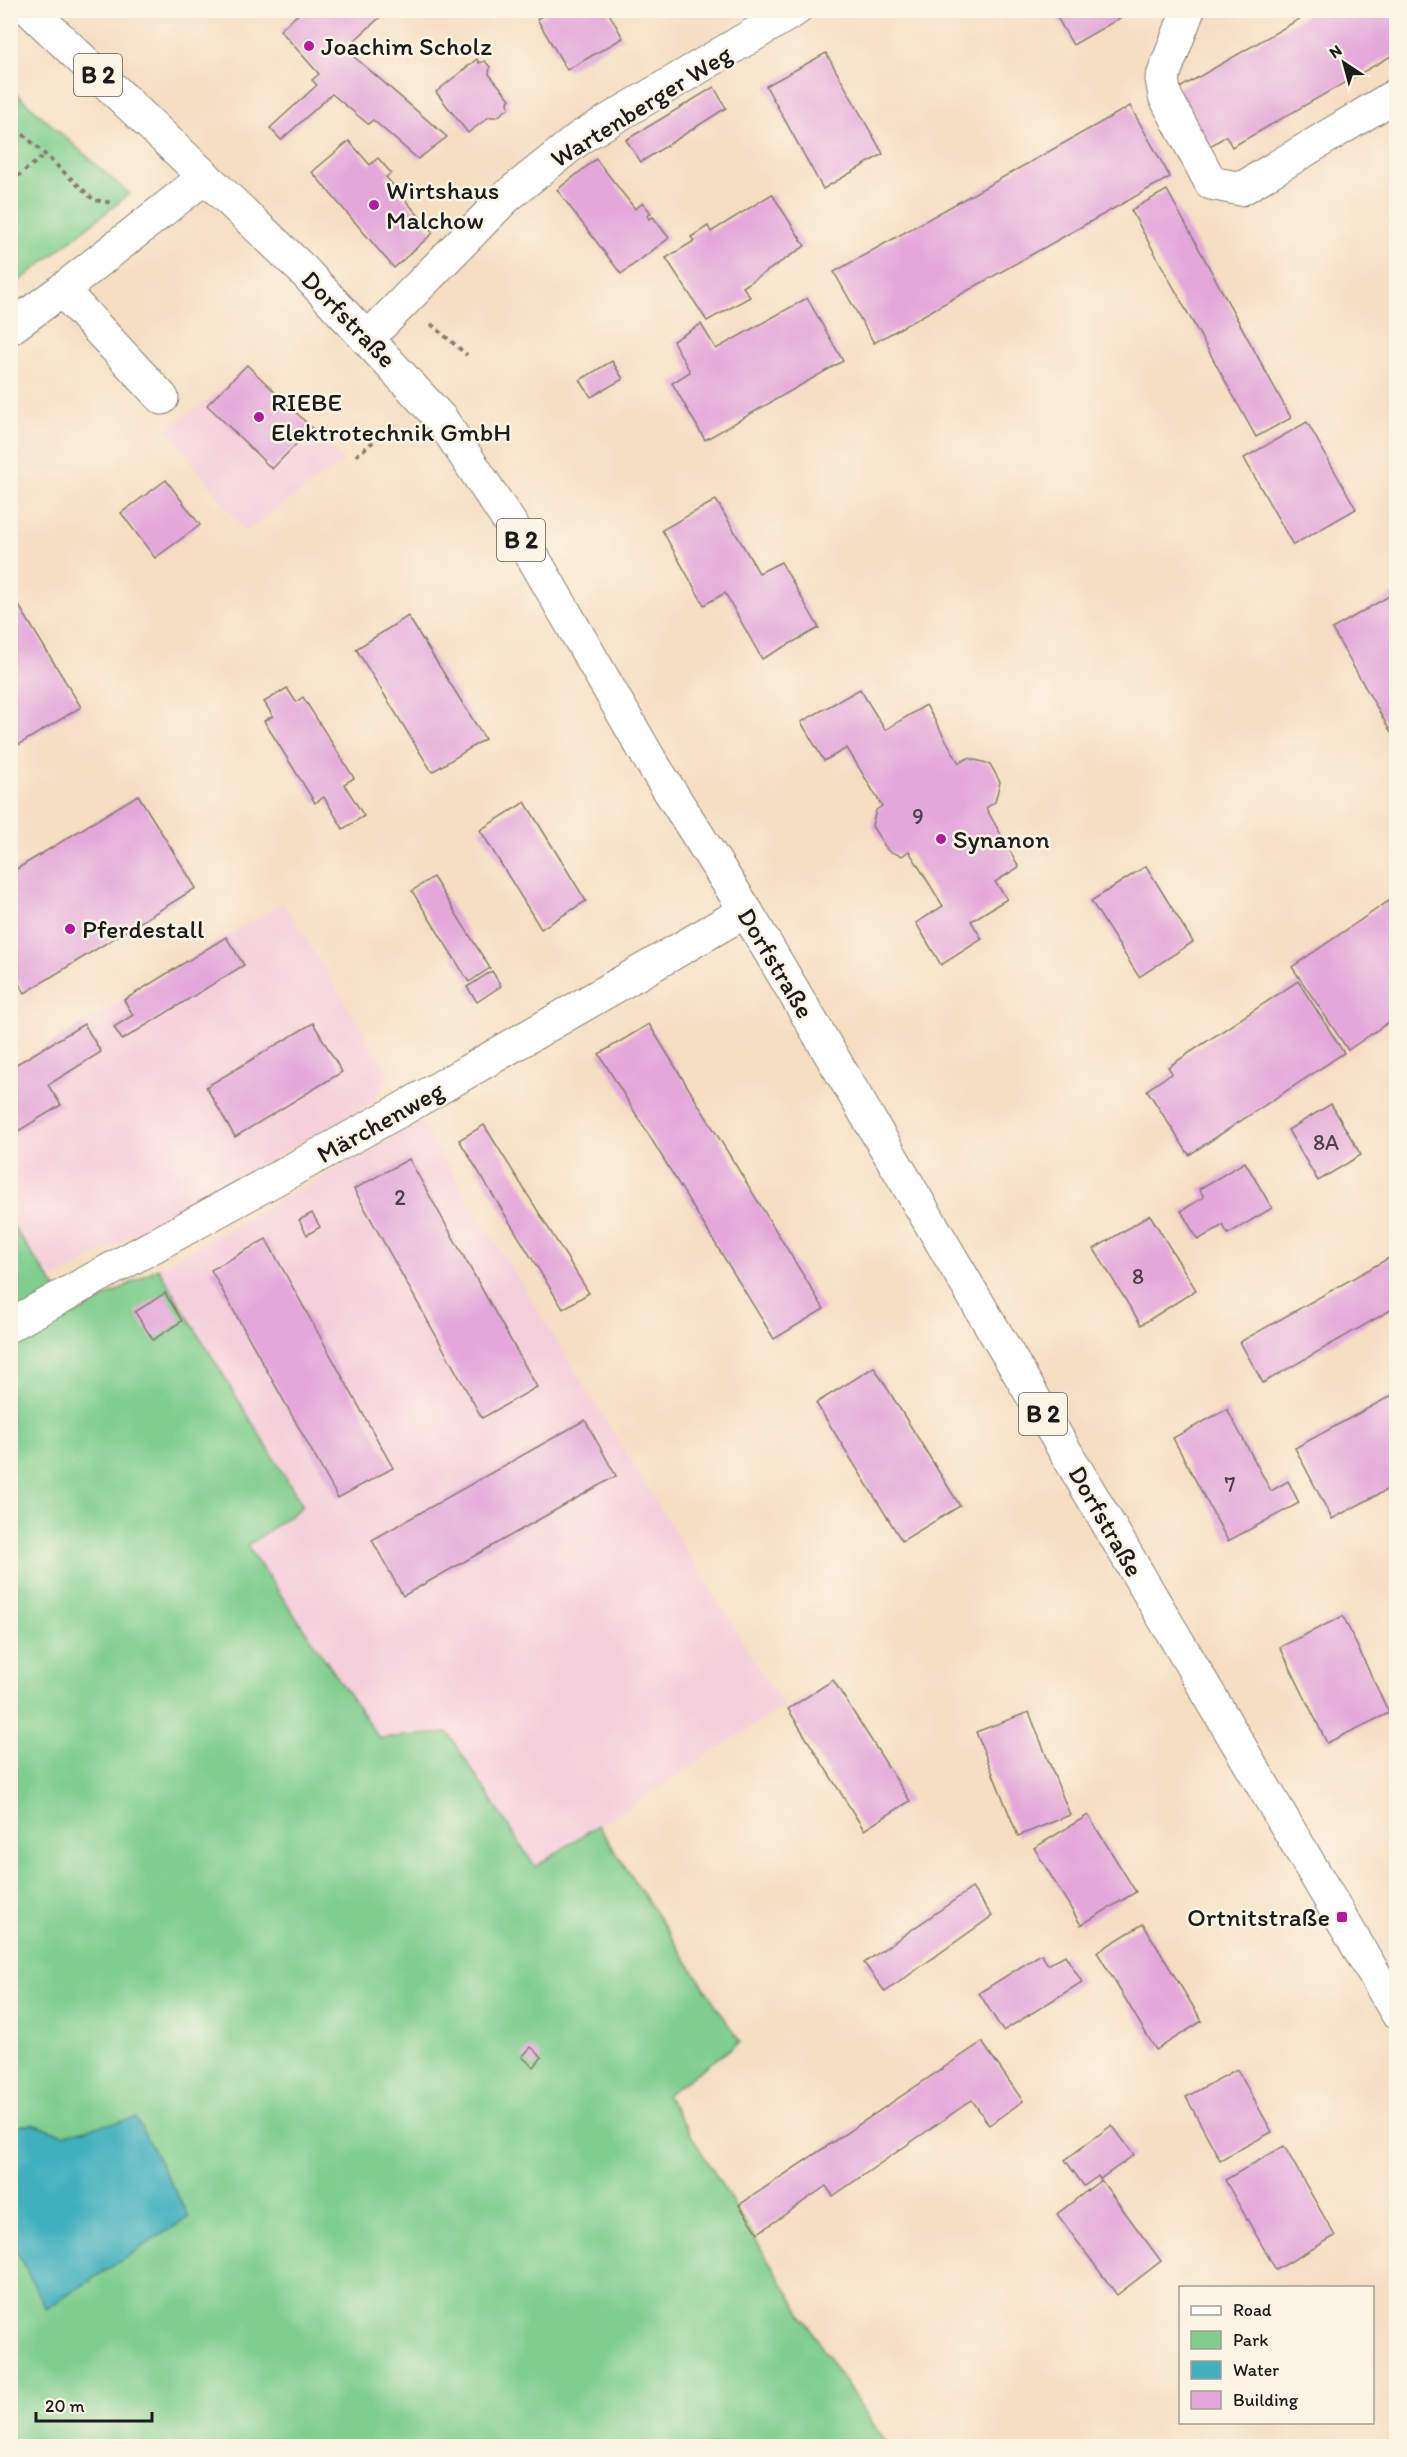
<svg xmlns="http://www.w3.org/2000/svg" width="1407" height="2457" font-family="Itim,sans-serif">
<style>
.built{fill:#f5cfdb}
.green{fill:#7fce8e;stroke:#4e7555;stroke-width:1.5}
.water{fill:#41b0be;stroke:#2e666d;stroke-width:1.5}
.building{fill:#e3a8da}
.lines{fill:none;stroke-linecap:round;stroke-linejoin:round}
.minor-casing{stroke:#887d6f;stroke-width:35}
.major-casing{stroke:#887d6f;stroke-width:35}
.path{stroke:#887d6f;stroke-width:4;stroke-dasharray:4.5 4.5;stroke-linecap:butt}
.minor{stroke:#fff;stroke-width:33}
.major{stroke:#fff;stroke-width:33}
.poi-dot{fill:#b5179e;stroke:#fcf5e5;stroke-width:2}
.labels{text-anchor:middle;stroke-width:5;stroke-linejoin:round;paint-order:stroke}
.number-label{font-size:22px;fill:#4e3f4c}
.shield{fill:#fcf5e5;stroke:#5f5d58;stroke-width:1.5}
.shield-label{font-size:24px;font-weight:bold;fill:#1c1c1c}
.poi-label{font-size:26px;fill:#1c1c1c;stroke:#fcf5e5;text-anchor:start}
.street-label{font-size:26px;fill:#1c1c1c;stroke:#fcf5e5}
</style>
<rect width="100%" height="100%" fill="#fcf5e5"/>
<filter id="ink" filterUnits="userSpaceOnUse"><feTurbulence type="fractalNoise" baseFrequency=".0167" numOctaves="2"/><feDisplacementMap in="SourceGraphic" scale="12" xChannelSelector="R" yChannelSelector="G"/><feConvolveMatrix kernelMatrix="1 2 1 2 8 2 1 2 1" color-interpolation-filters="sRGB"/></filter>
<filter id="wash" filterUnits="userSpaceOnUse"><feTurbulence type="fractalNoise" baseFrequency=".008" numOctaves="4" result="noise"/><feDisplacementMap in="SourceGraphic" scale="24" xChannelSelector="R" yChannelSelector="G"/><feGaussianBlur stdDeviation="1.35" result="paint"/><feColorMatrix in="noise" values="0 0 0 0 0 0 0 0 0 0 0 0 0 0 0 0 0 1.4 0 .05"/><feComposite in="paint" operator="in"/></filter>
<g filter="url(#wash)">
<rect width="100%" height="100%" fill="#f5dec2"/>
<!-- built -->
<g class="built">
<path d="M247 364 344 461 245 532 167 429 221 390Z"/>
<path d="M283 902 390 1075 373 1103 51 1280 11 1222 10 1068Z"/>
<path d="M421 1122 783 1707 535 1867 448 1734 379 1738 247 1546 303 1505 158 1268Z"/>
</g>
<!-- green -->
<g class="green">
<path d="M11 89 129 194 11 288Z"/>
<path d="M10 1222 74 1315 158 1268 303 1506 247 1546 379 1738 448 1733 535 1867 598 1825 740 2042 666 2095 837 2371 888 2446H11Z"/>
</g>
<!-- water -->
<path class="water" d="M136 2118 189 2217 46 2309 11 2240V2127L32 2124 64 2134Z"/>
<g id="blocks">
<!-- building -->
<g class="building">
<path d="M303 10H388L345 49 447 137 418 159 373 120 368 124 332 94 281 140 270 128 317 85 312 80 319 74 280 30Z"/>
<path d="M552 10H607L623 38 567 70 537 19Z"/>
<path d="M1053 10H1134L1073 45Z"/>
<path d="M1315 10H1396V60L1395 61 1391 56 1232 147 1226 136 1209 147 1176 90Z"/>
<path d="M826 53 883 154 823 189 766 86Z"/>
<path d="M477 59 479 63 485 61 490 67 489 74 510 99 508 102 509 108 497 117H489L468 133 436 92Z"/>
<path d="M714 87 726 108 641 162 626 140Z"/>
<path d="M1130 106 1170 177 874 343 834 272Z"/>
<path d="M349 141 370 165 378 158 391 173 386 177 433 233 394 268 312 172Z"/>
<path d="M596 159 635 209 643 203 651 213 647 216 649 219 653 217 669 238 621 274 557 190Z"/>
<path d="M1167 190 1291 418 1256 437 1131 210Z"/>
<path d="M772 194 805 246 743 287 750 297 707 321 666 258 694 241 691 237 708 226 711 232Z"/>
<path d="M807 298 843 361 705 440 672 383 690 372 673 341 701 324 716 349Z"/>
<path d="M612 361 623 379 591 397 580 380Z"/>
<path d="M247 365 312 428 272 469 207 405Z"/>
<path d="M1307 422 1356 509 1293 545 1244 458Z"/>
<path d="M166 480 200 525 155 558 121 513Z"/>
<path d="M716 500 759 573 781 562 819 628 762 659 725 593 704 605 662 530Z"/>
<path d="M1396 592V741L1332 629Z"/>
<path d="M13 596 81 707 10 750V598Z"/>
<path d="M408 616 485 739 432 772 356 649Z"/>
<path d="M287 688 296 702 303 697 354 778 344 784 364 816 343 829 324 797 315 803 264 721 273 716 264 702Z"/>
<path d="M860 689 885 730 926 705 959 763 968 758 990 764 1000 782 995 802 986 808 1019 867 995 882 1007 899 971 921 982 939 941 965 916 923 943 906 909 851 902 856 888 851 872 826 876 810 882 806 847 748 824 761 801 722Z"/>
<path d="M138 795 196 888 25 993 10 970V873Z"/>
<path d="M525 802 586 901 541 929 480 830Z"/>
<path d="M1146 866 1193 942 1139 977 1091 901Z"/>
<path d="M433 877 490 968 469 982 412 891Z"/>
<path d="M1396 896V1017L1348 1050 1292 967Z"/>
<path d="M226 937 244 965 122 1040 114 1027 133 1015 124 1000Z"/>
<path d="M492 971 501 986 477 1002 467 987Z"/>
<path d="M1298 981 1344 1053 1189 1155 1147 1090 1172 1073 1168 1067Z"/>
<path d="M313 1023 342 1072 235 1137 206 1087Z"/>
<path d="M84 1024 101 1052 48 1085 61 1105 10 1136V1068Z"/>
<path d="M649 1024 824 1309 774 1339 599 1054Z"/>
<path d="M1331 1104 1361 1155 1318 1181 1288 1130Z"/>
<path d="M484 1125 589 1293 563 1309 459 1140Z"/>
<path d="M409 1159 537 1387 482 1418 354 1189Z"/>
<path d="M1245 1162 1272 1208 1228 1234 1223 1225 1198 1240 1181 1211 1204 1197 1199 1189Z"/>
<path d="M312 1213 320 1227 307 1235 299 1220Z"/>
<path d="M1150 1215 1196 1290 1141 1325 1094 1249Z"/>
<path d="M266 1239 393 1468 338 1498 211 1270Z"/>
<path d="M1396 1254V1307L1263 1383 1240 1342Z"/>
<path d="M165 1293 182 1321 153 1340 135 1312Z"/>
<path d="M874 1367 960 1506 902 1541 816 1403Z"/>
<path d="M1396 1393V1485L1332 1519 1295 1448Z"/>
<path d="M1227 1409 1271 1491 1288 1481 1299 1503 1228 1541 1173 1438Z"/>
<path d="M585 1420 616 1476 403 1596 372 1540Z"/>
<path d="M1343 1616 1389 1713 1327 1743 1280 1647Z"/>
<path d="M833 1680 910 1801 864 1830 788 1709Z"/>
<path d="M1029 1712 1070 1815 1018 1836 976 1732Z"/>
<path d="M1088 1815 1136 1892 1081 1925 1034 1848Z"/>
<path d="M972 1888 992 1916 885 1992 864 1963Z"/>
<path d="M1143 1924 1202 2021 1156 2050 1097 1952Z"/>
<path d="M1041 1954 1048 1965 1065 1955 1082 1982 1003 2031 979 1993Z"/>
<path d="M982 2042 1023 2101 989 2125 972 2100 833 2196 826 2186 758 2233 739 2205Z"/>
<path d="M531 2047 542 2057 534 2067 522 2057Z"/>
<path d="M1237 2069 1272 2132 1220 2160 1186 2097Z"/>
<path d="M1112 2125 1134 2155 1100 2179 1098 2176 1084 2186 1065 2160Z"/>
<path d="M1284 2146 1335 2236 1276 2270 1225 2180Z"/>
<path d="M1101 2180 1161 2261 1117 2295 1057 2214Z"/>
</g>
</g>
</g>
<g filter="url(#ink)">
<use href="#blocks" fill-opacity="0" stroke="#887d6f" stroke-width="1.5"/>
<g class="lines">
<defs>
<g id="minor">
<path d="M1188 10 1162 79 1165 96 1211 183 1241 189 1396 95"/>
<path d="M62 290 162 398"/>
<path d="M10 328 62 290 205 177"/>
<path d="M10 1325 399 1111 746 911"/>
</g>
<g id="major">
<path d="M30 10 303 270 441 419 534 559 650 760 746 911 1396 2011"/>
<path d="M368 338 506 197 581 137 795 10"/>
</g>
</defs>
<!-- minor casing -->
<use href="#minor" class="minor-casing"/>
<!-- major casing -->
<use href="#major" class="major-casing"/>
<!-- path -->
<g class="path">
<path d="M10 122 94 200 113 203"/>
<path d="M10 182 45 155"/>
<path d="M431 324 467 355"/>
<path d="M356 456 395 423"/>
</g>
<!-- minor -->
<use href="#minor" class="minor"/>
<!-- major -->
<use href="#major" class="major"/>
</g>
</g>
<!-- markers -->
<g class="poi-dot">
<circle cx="309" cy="46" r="6"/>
<circle cx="374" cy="205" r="6"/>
<circle cx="259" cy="417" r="6"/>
<circle cx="941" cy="839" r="6"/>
<circle cx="70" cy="929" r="6"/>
<rect x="1336" y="1911" width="12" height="12" rx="3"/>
</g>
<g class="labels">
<!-- number labels -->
<g class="number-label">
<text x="918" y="824">9</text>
<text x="1326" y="1150">8A</text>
<text x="400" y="1205">2</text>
<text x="1138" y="1284">8</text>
<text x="1230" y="1492">7</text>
</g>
<!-- shield labels -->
<g class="shield">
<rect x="74" y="54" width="48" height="42" rx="4.5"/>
<rect x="497" y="519" width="48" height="42" rx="4.5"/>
<rect x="1019" y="1393" width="48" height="42" rx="4.5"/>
</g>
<g class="shield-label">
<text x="98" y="83">B 2</text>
<text x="521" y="548">B 2</text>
<text x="1043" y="1422">B 2</text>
</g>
<!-- poi labels -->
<g class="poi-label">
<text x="321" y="55">Joachim Scholz</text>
<text x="386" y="199">Wirtshaus<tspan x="386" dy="30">Malchow</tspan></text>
<text x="271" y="411">RIEBE<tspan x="271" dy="30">Elektrotechnik GmbH</tspan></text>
<text x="953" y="848">Synanon</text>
<text x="82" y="938">Pferdestall</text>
<text x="1330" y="1926" text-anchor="end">Ortnitstraße</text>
</g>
<!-- street labels -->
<g class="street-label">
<text transform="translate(641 106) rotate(-32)" y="9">Wartenberger Weg</text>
<text transform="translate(349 319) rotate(46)" y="9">Dorfstraße</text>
<text transform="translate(776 963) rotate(59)" y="9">Dorfstraße</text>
<text transform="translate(380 1122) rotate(-29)" y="9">Märchenweg</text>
<text transform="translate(1106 1521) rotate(60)" y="9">Dorfstraße</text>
</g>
</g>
<!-- margin -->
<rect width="1407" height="2457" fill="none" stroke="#fcf5e5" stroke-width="36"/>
<!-- legend -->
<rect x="1179" y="2286" width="195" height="138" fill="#fcf5e5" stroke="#a29e95" stroke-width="1.5"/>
<rect x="1191" y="2306" width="30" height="9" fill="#ffffff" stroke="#a29e95" stroke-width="1.5"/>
<text x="1233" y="2316" font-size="18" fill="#1c1c1c">Road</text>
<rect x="1191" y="2331" width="30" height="18" fill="#7fce8e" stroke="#a29e95" stroke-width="1.5"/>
<text x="1233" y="2346" font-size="18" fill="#1c1c1c">Park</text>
<rect x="1191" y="2361" width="30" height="18" fill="#41b0be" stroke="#a29e95" stroke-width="1.5"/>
<text x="1233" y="2376" font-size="18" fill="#1c1c1c">Water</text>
<rect x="1191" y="2391" width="30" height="18" fill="#e3a8da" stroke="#a29e95" stroke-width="1.5"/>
<text x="1233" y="2406" font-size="18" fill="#1c1c1c">Building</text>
<!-- north arrow -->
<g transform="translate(1344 63) rotate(324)" stroke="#fcf5e5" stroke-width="4.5" paint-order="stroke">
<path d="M0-4.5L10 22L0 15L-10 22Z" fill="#1c1c1c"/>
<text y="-9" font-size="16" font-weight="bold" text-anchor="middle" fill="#1c1c1c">N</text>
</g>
<!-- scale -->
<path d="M36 2412v9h116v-9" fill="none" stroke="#1c1c1c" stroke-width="3"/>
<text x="45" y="2412" font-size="18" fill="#1c1c1c" stroke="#fcf5e5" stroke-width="4.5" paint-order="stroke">20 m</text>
</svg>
